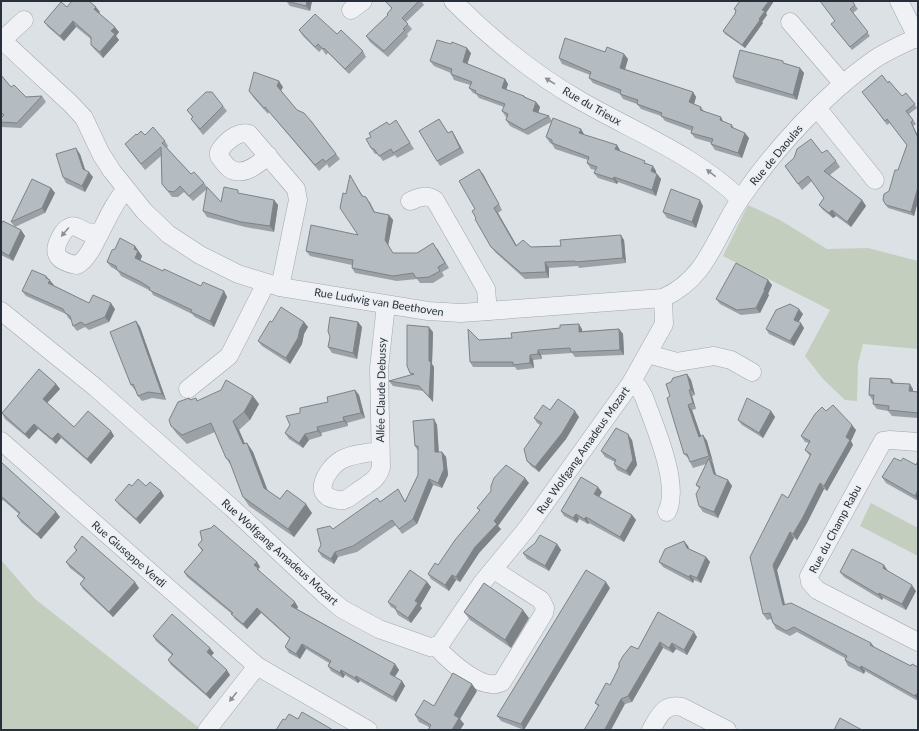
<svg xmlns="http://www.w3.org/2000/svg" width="919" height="731" font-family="Lato,sans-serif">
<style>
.green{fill:#c4cebe}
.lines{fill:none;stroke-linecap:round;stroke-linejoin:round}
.minor-casing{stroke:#a2a8ae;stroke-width:19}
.minor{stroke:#eff1f4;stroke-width:18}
.wall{fill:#9ba1a6}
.shaded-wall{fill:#7e8387}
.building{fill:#b4bbc1;stroke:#7e8387}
.oneway{fill:#8b9097}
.labels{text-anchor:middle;stroke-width:3;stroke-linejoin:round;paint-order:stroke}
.street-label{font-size:11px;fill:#27303a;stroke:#ebeff3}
</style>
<rect width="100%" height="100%" fill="#dce1e5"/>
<!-- green -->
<g class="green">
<path d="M748 205 780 220 827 249 868 248 918 261V349L863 344 858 364 857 401 845 400 823 379 805 356 830 310 723 256Z"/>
<path d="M871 503 918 528V556L860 526Z"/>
<path d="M1 560 35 599 202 730H1Z"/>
</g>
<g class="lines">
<defs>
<g id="minor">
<path d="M453 1C491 39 534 74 581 101 635 132 695 155 740 199"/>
<path d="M899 1 918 39"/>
<path d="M351 10 363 1"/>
<path d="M790 22 843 84"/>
<path d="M2 40 71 104 84 118 101 154 112 171 144 211 168 234 200 255 238 274 280 287 428 311 461 313 663 298C708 278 715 236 741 198 775 149 824 95 872 61 886 51 903 44 918 37"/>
<path d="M1 41 24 20"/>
<path d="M817 108 875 180"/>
<path d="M268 155C259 164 242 178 229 168 225 165 222 160 219 156V152C224 143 238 130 249 134L296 189 298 200 280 287"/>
<path d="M410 201C420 197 426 194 435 200L486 289 488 311"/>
<path d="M99 232C96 232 93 233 90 233 83 232 77 224 70 227 64 229 62 234 60 238 51 255 59 262 77 265 94 258 108 206 126 190"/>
<path d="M1 311 95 387 232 508 323 593 342 609 379 629 430 647 436 646 441 643 482 583 528 527 631 383 664 324 663 298"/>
<path d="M648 354 677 362 714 356 731 360 752 372"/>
<path d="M631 383 639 388 644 397C654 425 681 485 667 512"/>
<path d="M188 389 229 356 266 283"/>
<path d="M1 441 257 666 368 730"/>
<path d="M918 442 890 440 883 441 809 576 810 582 817 590 918 642"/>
<path d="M380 451C367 453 349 454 338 462 327 470 312 494 334 499 337 500 343 501 346 499 351 497 356 492 361 489 371 482 378 479 381 467L379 368 386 305"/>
<path d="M436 646C448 660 483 693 502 682L544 613 545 608 541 600 494 570"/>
<path d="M207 730 257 666"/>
<path d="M651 730C659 716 664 703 682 707L727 730"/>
</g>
</defs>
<!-- minor casing -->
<use href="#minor" class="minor-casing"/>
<!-- minor -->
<use href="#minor" class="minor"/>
</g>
<!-- wall -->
<g class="wall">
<path d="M286 1H312L310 11 290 6Z"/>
<path d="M385 1H421L424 5 406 22 412 29 407 34 408 36 388 57 370 42 366 36 388 15 392 9Z"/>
<path d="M740 1H774L766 13 767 15 762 22 763 23 745 48 725 34 723 31 735 14 736 11 734 9Z"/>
<path d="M852 1 858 9 853 13 870 36 852 50 834 27 835 21Z"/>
<path d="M67 7 100 12 99 13 119 32 116 36 119 40 103 58 95 50 91 45V39L76 27 64 41 48 27 44 22Z"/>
<path d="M299 30 337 34 363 51 366 57 349 74 328 53 326 55 322 49 319 52 303 36Z"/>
<path d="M605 52 624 54 628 59 625 69 693 92 696 97 694 104 701 107 704 111 724 122 732 125 734 128 749 138 742 158 715 150 711 144 712 143 695 138 691 133 692 131 665 121 661 116 641 109 637 104 623 99 620 94 593 83 589 78 590 75 562 64 559 58Z"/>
<path d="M471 53 467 64 505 79 508 84 506 90 524 96 527 98 536 102 540 107 538 113 549 116 552 121 581 129 584 135 617 145 620 151 648 164 656 171V173L657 174 661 179 656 196 618 182 617 184 598 178 594 173 595 170 591 169 587 163 588 160 555 149 552 144 550 143 546 137 551 122 528 135 510 126 506 120 507 117H506L502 111 504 107 479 98 476 94 473 93 469 88 470 85 454 80 451 74V73L434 66 430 61Z"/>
<path d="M785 64 800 68 804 73 797 100 736 83 733 77Z"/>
<path d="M1 75 11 87 26 97 42 96 46 102 21 128 1 127V118L3 116 1 114Z"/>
<path d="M888 83 902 96 906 93 917 108 909 114 916 124 913 126 918 136V201L914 216 888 208 883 200 889 191 898 170 907 145 890 123 887 125 865 95Z"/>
<path d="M283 87 281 91 297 110 311 121 340 159 329 168 327 164 319 171 269 112 268 114 253 97 249 91Z"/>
<path d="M223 106 227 111 203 135 191 119 192 117 187 110Z"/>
<path d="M439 119 448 133 452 131 455 136 464 153 440 166 437 161Z"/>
<path d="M389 125 400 126 414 149 397 158 395 155 383 161 378 154H375L371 148Z"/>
<path d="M137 135H145L165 141 168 146 167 148 191 174 204 183 207 187 221 202 241 194 274 200 278 205 274 232 245 227 207 217 203 211 207 189 193 201 184 192 178 197H172L162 184 161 156 145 170 125 144Z"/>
<path d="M822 153 836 161 840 167 830 175 862 200 866 206 851 227 836 216 833 218 823 210 819 205 824 198 812 181 802 190 785 166Z"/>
<path d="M80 154 85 171 93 177 85 192 66 183 63 177Z"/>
<path d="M483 174 502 210 498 213 516 245 531 247 561 246 624 240 626 263 579 268 578 266 549 268V278L525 279 495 252 491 247 476 218 475 209Z"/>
<path d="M353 181 363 196 370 202 375 212 389 215 393 220 388 246 393 253H417L437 248 449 268 442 272 444 276 433 283H420L417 279 397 281 355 273 352 268V265L310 256 306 251 358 235 346 194Z"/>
<path d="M51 188 55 193 45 213 15 227 21 230 25 236 13 261 1 255V224L15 227 11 222Z"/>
<path d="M703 206 696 228 667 218 663 212Z"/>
<path d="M135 246 142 256 140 260 163 271 201 286 224 291 227 297 214 327 195 317 192 314 153 295 151 291 121 276 118 271 111 267 107 262Z"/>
<path d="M48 279 53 285 89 303 115 309 109 322 89 330 85 327 77 331 73 326 72 320 69 319 66 314 26 296 22 291Z"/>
<path d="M768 280 772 285 768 294 769 295 760 313 741 315 720 304 716 299Z"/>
<path d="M803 314 798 322 804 328 794 346 769 334 766 329Z"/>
<path d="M136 321 140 327 166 400 152 398 142 401 138 396 136 390H135L131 385Z"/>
<path d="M272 322H304L308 327 304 334 302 344 290 364 262 346 258 341Z"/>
<path d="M358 322 362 327 357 359 332 353 328 347 330 337Z"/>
<path d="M582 329V331L619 329 623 334 624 355 575 357 572 353 541 355 542 359 533 360 534 368 517 370 515 367H473L470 362 479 340 512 338Z"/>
<path d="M433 332 432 364 434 367 433 402 423 391 393 386 389 381 411 375 410 373Z"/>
<path d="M687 374 691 380 695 395 692 396 696 409 692 410 701 436 703 435 707 441 716 475 728 480 732 486 718 518 703 512 699 506V488L696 485 706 464 693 468 690 462 689 459 684 454 671 382Z"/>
<path d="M894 383 913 389V391L918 392V418L892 416 888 411 877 409 873 404V401L869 395Z"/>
<path d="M56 384 60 389 47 403 74 427 111 431 114 436 91 464 61 438 56 444 38 429 29 439 5 419 2 413Z"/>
<path d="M355 390 359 395 365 418 347 423 348 426 321 433 322 436 309 440 303 448 289 439 285 433 300 413 328 402Z"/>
<path d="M189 398 191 400 198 401 259 404 250 420 239 430 245 444 247 443 253 452 268 491 280 499 312 513 294 537 249 506 243 497 232 467 226 458 215 432 187 444 177 434 171 426Z"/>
<path d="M550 410 579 417 566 439 539 472 531 466 527 461 540 425 537 423 534 418Z"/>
<path d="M771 411 775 417 763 438 742 425 738 420Z"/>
<path d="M826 411 856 430 851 441 853 445 827 491 824 489 807 523 797 540 794 538 777 570 785 604 875 648 911 666 918 667V701L865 671 864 674 848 666 845 660V658L797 632 790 636 776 629 771 619 767 620 763 614 788 498 810 456 805 450 809 443 805 442 801 436Z"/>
<path d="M434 419 437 425 439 452H442L446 457 448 475 442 488 433 485 417 524 402 534 396 525 357 552 338 557 334 564 322 557 318 551 333 529 380 502 398 489 405 501 418 475V451L415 446Z"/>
<path d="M632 440 637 465 630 476 617 470 614 464 615 462 605 457 601 451Z"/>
<path d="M901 461 916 465 918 461V501L886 483 882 477Z"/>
<path d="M1 462 56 512 60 517 41 539 21 522 17 516 19 514 3 500 1 502Z"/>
<path d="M529 483 498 526 501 529 479 553 460 582 456 580 449 591 431 579 428 574 438 565 480 511 477 508Z"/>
<path d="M132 486H146L161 491 164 496 140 524 119 505 115 500Z"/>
<path d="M602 492 599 497 632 515 636 520 624 542 589 523 588 524 579 519 577 523 564 516 561 511Z"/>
<path d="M684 541 688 546 689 549 706 557 710 562 701 583 694 580 693 583 663 567 659 562Z"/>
<path d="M557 544 561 550 549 571 527 559 523 553Z"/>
<path d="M198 545 257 562 260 567 258 569 261 573 298 607 297 609 395 664 399 670 395 677 402 681 405 686 396 702 360 681 358 683 345 675 343 678 331 671 328 666 329 663 306 649 300 659 289 653 285 647 290 639 261 613 247 629 235 619 232 614 187 577 184 572 202 551Z"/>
<path d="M74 547 139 588 113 617 83 589 80 584 84 579 70 568 66 562 76 551Z"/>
<path d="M888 571 916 591 906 610 883 598 882 600 844 577 840 572Z"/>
<path d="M427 582 431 587 420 606 422 608 411 623 398 615 395 609 391 607 388 602Z"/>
<path d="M610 588 524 730 501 721 497 716Z"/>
<path d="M464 612 529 618 511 648 470 620Z"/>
<path d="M658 612 697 637 687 655 676 649 673 653 663 648 632 702 625 704 598 706 595 703 638 649Z"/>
<path d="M153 636 214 653 211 656 230 675 210 699 171 665 168 660 172 655 156 641Z"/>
<path d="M477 691 460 719 464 724 460 730H428L429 727 419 722 415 715 434 706Z"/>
</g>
<!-- shaded-wall -->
<g class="shaded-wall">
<path d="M307 1H312L310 11 306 6Z"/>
<path d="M769 1H774L766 13 767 15 762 22 763 23 745 48 742 45 759 19 762 10Z"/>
<path d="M96 7 100 12 98 14 94 9Z"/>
<path d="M73 21 76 27 64 41 60 36Z"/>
<path d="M115 27 119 32 116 36 119 40 103 58 100 52 111 31Z"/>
<path d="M467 48 471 53 466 68 463 62Z"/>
<path d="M624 54 628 59 624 73 620 68Z"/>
<path d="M800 68 804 73 797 100 793 95Z"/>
<path d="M505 79 508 84 505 93 502 88Z"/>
<path d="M279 81 283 87 280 92 277 86Z"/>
<path d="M693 92 696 97 693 108 689 102Z"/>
<path d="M536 102 540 107 537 117 533 111Z"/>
<path d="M721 117 724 123 720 120Z"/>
<path d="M911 122 918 136V138Z"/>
<path d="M581 129 584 134 583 139 579 133Z"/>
<path d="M452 131 455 136 464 153 460 148Z"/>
<path d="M745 133 749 138 742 158 738 153Z"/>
<path d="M617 145 620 150 619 154 615 149Z"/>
<path d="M76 148 80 154 87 175 83 169Z"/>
<path d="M653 166 656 171 655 177 651 171Z"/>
<path d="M479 169 483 174 502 210 499 204Z"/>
<path d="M89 172 93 177 85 192 82 186Z"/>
<path d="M657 174 661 179 656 196 652 190Z"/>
<path d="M614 177 618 182 617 184 613 179Z"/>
<path d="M918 187V201L914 216 911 212Z"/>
<path d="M51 188 55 193 45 213 42 208Z"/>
<path d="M274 200 278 205 274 232 270 226Z"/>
<path d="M700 200 703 206 696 228 692 222Z"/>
<path d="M862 200 866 206 851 227 847 222Z"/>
<path d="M494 208 498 213 520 251 516 246Z"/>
<path d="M832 210 836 216 833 218 829 213Z"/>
<path d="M389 215 393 220 388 246 385 240Z"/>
<path d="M21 230 25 236 13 261 9 256Z"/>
<path d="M621 235 624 240 626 263 623 258Z"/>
<path d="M135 246 142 256 139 264 135 258 134 249Z"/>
<path d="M545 262 549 268V278L546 272Z"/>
<path d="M46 276 54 285 52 288 46 278Z"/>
<path d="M768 280 772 285 768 294 769 295 760 313 756 308 764 290Z"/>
<path d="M224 291 227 297 214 327 210 321Z"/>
<path d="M111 303 115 309 109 322 105 317Z"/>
<path d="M799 309 803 314 797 325 794 320Z"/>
<path d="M136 321 140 327 166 400 162 394Z"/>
<path d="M304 322 308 327 304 334 302 344 290 364 286 358 300 329Z"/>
<path d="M358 322 362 327 357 359 353 353Z"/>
<path d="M801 323 804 328 794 346 790 341Z"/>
<path d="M579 324 582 329 583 337 579 332Z"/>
<path d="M429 327 433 332 432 364 434 367 433 402 429 397Z"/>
<path d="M619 329 623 334 624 355 620 350Z"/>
<path d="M538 350 541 355 542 359 538 354Z"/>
<path d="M530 355 533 360 534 368 530 363Z"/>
<path d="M687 374 691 380 695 395 691 390Z"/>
<path d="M891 379 895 384 891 383Z"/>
<path d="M56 384 60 389 46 404 43 399Z"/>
<path d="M910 384 913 389V397L909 391Z"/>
<path d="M355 390 359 395 365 418 361 413Z"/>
<path d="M689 390 692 396 696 409 693 403Z"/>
<path d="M253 396 259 404 250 420 244 412Z"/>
<path d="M688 405 692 410 703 442 699 437Z"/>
<path d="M575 411 579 417 566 439 539 472 535 467Z"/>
<path d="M771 411 775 417 763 438 759 433Z"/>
<path d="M343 417 347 423 348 426 344 421Z"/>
<path d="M434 419 437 425 439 457 435 452Z"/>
<path d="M233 421 239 430 249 453 243 444Z"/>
<path d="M34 424 38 429 29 439 25 434Z"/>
<path d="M852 425 856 430 851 441 853 445 827 491 824 486 846 437Z"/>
<path d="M317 427 321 433 322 436 318 431Z"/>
<path d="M111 431 114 436 91 464 87 459Z"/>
<path d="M58 433 61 438 56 444 52 439Z"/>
<path d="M305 434 309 440 303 448 299 443Z"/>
<path d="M628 434 632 440 637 465 630 476 626 471Z"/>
<path d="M703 435 707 441 713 462 709 456Z"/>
<path d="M247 443 253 452 270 497 264 488Z"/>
<path d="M442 452 446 457 448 475 442 488 438 483Z"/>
<path d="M709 458 713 463 717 479 714 474Z"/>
<path d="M525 478 529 483 498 526 501 529 479 553 460 582 456 577 475 547Z"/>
<path d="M429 479 433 485 417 524 413 519Z"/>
<path d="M728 480 732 486 718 518 714 512Z"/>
<path d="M820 483 824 489 807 523 797 540 793 534Z"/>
<path d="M598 487 602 492 598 499 594 494Z"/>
<path d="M918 490V501L915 496Z"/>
<path d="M161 491 164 496 140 524 136 519Z"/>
<path d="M306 504 312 513 294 537 288 529Z"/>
<path d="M56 512 60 517 41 539 37 534Z"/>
<path d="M576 514 579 519 577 523 573 518Z"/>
<path d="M632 515 636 520 624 542 620 537Z"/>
<path d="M586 517 589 523 588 524 584 519Z"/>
<path d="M790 532 794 538 777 570 786 610 783 605 773 565Z"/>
<path d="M684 541 688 546 691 554 687 548Z"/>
<path d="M557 544 561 550 549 571 545 566Z"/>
<path d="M335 552 338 557 334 564 331 559Z"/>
<path d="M706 557 710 562 701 583 697 578Z"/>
<path d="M257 562 260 567 258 569 261 573 260 574 254 565Z"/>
<path d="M884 565 888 571 886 574 883 568Z"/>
<path d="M452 575 456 580 449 591 445 585Z"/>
<path d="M690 575 694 580 693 583 689 577Z"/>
<path d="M135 582 139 588 113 617 109 612Z"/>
<path d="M427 582 431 587 420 606 422 608 411 623 408 618 415 601Z"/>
<path d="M606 582 610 588 524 730 521 724Z"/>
<path d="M912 585 916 591 906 610 902 604Z"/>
<path d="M879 593 883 598 882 600 879 595Z"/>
<path d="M295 602 298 607 295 611 291 606Z"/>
<path d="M257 608 261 613 247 629 243 624Z"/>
<path d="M523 610 529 618 511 648 505 640Z"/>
<path d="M694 632 697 637 687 655 684 650Z"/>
<path d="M660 642 663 648 632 702 628 696Z"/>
<path d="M672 643 676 649 673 653 669 648Z"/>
<path d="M871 643 875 648 870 645Z"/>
<path d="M302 644 306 649 300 659 296 654Z"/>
<path d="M210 648 214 653 210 657 207 652Z"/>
<path d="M395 664 399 670 393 679 390 674Z"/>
<path d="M861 666 865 671 864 674 860 668Z"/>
<path d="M227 670 230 675 210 699 206 694Z"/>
<path d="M341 670 345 675 343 678 340 673Z"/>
<path d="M356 676 360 681 358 683 355 678Z"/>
<path d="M402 681 405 686 396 702 393 697Z"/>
<path d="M472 684 477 691 460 719 464 724 460 730H452L454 715Z"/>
<path d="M916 694 918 697V700L915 696Z"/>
<path d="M621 699 625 704 611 730H606L605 729Z"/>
</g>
<!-- building -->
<g class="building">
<path d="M72 1H89L96 7 94 9 115 27 111 31 115 34 100 52 91 45V37L73 21 60 36 44 22 61 2 67 7Z"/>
<path d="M286 1H307L306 6Z"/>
<path d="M385 1H419L402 18 408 24 403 29 405 30 384 51 366 36 388 15 387 14 392 8Z"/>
<path d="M740 1H769L762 10 765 11 759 19 760 20 742 45 723 31 735 14 736 10 734 9Z"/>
<path d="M820 1H852L855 5 850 9 868 32 850 47 831 24 835 21Z"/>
<path d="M315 14 337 34 341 30 363 51 345 69 324 48 323 49 318 44 315 47 299 30Z"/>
<path d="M565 38 605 52 607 47 624 54 620 68 693 92 689 102 701 107 700 110 721 117 720 120 732 125 731 127 745 133 738 153 711 144 713 139 691 133 693 127 661 116 662 113 637 104 638 100 620 94 621 90 589 78 591 72 559 58Z"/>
<path d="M437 40 451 44 452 42 467 48 463 62 505 79 502 88 524 96V97L536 102 533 111 549 116 524 130 506 120 508 114 502 111 505 104 475 93 476 91 469 88 472 82 451 74 452 69 430 61Z"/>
<path d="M740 50 783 61V63L800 68 793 95 733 77Z"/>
<path d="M254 72 279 81 277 86 297 110 304 113 311 121 336 154 325 162 323 159 315 165 265 107 264 108 249 91Z"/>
<path d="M1 75 11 87 14 85 26 97 42 96 17 123 1 122V118L4 115 1 112Z"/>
<path d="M882 75 888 83 889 81 902 96 906 93 915 104 906 111 913 120 911 122 918 138V187L911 212 886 205 883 200 884 194 889 191 895 170H898L907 145 887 119 885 121 862 92Z"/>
<path d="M206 92H212L223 106 200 129 191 119 193 117 187 110Z"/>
<path d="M553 118 581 129 579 133 617 145 615 149 645 161 644 163 653 166 651 171 657 174 652 190 614 177 613 179 594 173 597 167 587 163 589 157 552 143V140L546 137Z"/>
<path d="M439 119 448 133 452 131 460 148 437 161 419 131Z"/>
<path d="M396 120 410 143 393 153 391 149 379 156 374 149 371 148 366 139 371 137 369 133 387 122 389 125Z"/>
<path d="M153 127 165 141 162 143 191 174 194 172 204 183 189 196 180 186 174 192 168 191 162 184 161 147 141 164 125 144 136 134 137 135 141 131 145 135Z"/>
<path d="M811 139 822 153 827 150 836 161 824 171 862 200 847 222 832 210 829 213 819 205 824 198 808 176 798 184 785 166 794 158 797 149Z"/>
<path d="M76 148 83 169 89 172 82 186 63 177 56 154Z"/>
<path d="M479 169 499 204 494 208 516 246 523 240 531 247 561 246 560 240 621 235 623 258 575 262V261L545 262 546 272 521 273 491 247 475 219 476 218 472 211 475 209 459 181Z"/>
<path d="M350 175 362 196 366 197 374 212 389 215 385 240 393 253H417L433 243 445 263 438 267 440 271 429 277 416 278 413 273 393 276 352 268 353 260 306 251 311 225 358 235 340 208 343 193 346 194Z"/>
<path d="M32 179 51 188 42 208 11 222Z"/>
<path d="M207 187 221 202 224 187 238 190V193L274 200 270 226 241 222 203 211Z"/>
<path d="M671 189 700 200 692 222 663 212Z"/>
<path d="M3 221 21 230 9 256 1 251V224Z"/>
<path d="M120 238 135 246 134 249 138 251 135 258 163 271 164 269 201 286 203 282 224 291 210 321 191 312 192 310 149 290 150 288 141 282 117 270 116 266 107 262 112 250 115 249Z"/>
<path d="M736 263 768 280 764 290H765L756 308 737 310 716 299Z"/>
<path d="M32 270 46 276V278L50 280 48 283 89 303 93 295 111 303 105 317 85 325 81 322 73 326 70 316 65 313 63 309 22 291Z"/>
<path d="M790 304 799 309 794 320 801 323 790 341 766 329 776 310Z"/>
<path d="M281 307 304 322 300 329 298 338 286 358 258 341 270 321 272 322Z"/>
<path d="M330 317 358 322 353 353 328 347 330 337 328 331Z"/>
<path d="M136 321 162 394 148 392 138 396 133 384 131 385 110 332Z"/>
<path d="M579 324V332L619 329 620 350 571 352 570 348 538 350V354L530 355V363L513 365V362H470L468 329 479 340 512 338 511 333 560 328V325Z"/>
<path d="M407 325 429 327V361L431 362 429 397 419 386 389 381 414 374 410 373 407 366Z"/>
<path d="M39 369 56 384 43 399 74 427 88 411 111 431 87 459 58 433 52 439 34 424 25 434 2 413Z"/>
<path d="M687 374 691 390H689L693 403 688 405 699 437 703 435 709 456 690 462 687 454H684L667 398 670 396 666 384 671 382 673 378Z"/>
<path d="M870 378 891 379V383L910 384 909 391 918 392V413L888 410 889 406 873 404 874 395H869Z"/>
<path d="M226 380 253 396 244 412 233 421 243 444 247 443 264 488 280 499 287 490 306 504 288 529 243 497 229 460 226 458 211 423 182 435 171 426 169 420 178 402 189 398 190 400 196 398 197 401 221 390Z"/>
<path d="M355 390 361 413 343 417 344 421 317 427 318 431 305 434 299 443 285 433 290 425 286 416 300 413V408L328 402 327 397Z"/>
<path d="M747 398 771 411 759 433 738 420Z"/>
<path d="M558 399 575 411 562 433 535 467 527 461 524 449 542 423 534 418 543 405 550 410Z"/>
<path d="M833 405 852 425 846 437 850 440 824 486 820 483 803 517 793 534 790 532 773 565 783 605 791 603 871 643 870 645 899 660 911 666 912 664 918 667V695L916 694 915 696 861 666 860 668 845 660 847 656 794 627 786 631 773 623 770 613 763 614 750 557 782 494 788 498 811 454 805 450 810 441 801 436 815 414 822 407 826 411Z"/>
<path d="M434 419 435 452H442L444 469 438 483 429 479 413 519 399 529 392 520 353 546 335 552 331 559 318 551 321 545 317 529 330 526 333 529 377 498 380 502 398 489 405 502 418 475V446H415L413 421Z"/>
<path d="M616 428 628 434 633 460 626 471 614 464 616 460 601 451Z"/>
<path d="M709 458 714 474 728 480 714 512 699 506 696 494 700 487 696 485Z"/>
<path d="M894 458 901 461 903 458 916 465 918 461V490L915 496 882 477Z"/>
<path d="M1 462 56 512 37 534 17 516 20 513 1 496Z"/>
<path d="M506 465 525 478 494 521 497 524 475 547 456 577 452 575 445 585 428 574 435 563 438 565 455 540 480 510 477 508 491 491V486L494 478Z"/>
<path d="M581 477 598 487 594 494 632 515 620 537 586 517 584 519 576 514 573 518 561 511Z"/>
<path d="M138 479 146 486 150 482 161 491 136 519 115 500 129 484 132 486Z"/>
<path d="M214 525 257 562 254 565 258 568 257 569 295 602 291 606 395 664 390 674 402 681 393 697 356 676 355 678 341 670 340 673 328 666 331 661 302 644 296 654 285 647 290 638 257 608 243 624 231 614 233 613 184 572 203 550 198 545 202 540 200 531 211 528Z"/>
<path d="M540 535 557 544 545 566 523 553 535 543Z"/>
<path d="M82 536 135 582 109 612 80 584 85 578 66 562 77 550 74 547Z"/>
<path d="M684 541 687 548 706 557 697 578 690 575 689 577 659 562 665 549Z"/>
<path d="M852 549 884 565 883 568 912 585 902 604 879 593V595L840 572Z"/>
<path d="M410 570 427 582 415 601 418 603 408 618 395 609 396 607 388 602Z"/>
<path d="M586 570 606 582 521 724 497 716Z"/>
<path d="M484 583 523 610 505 640 464 612Z"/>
<path d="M658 612 694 632 684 650 672 643 669 648 660 642 628 696 621 699 605 729 607 730H584L599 705 595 703 606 683 610 685 619 667V663L623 656 631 646 638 649Z"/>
<path d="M172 614 210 648 207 652 227 670 206 694 168 660 173 654 153 636Z"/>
<path d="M453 673 472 684 454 715 459 718 452 730H428L431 725 415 715 424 700 434 706Z"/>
<path d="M302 712 333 730H276L283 719 285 720 289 714 298 719Z"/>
<path d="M840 718 862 730H834Z"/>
</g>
<!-- one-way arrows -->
<defs><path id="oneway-solid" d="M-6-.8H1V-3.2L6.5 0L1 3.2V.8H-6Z"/></defs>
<g class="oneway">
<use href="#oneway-solid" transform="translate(550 81) rotate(-148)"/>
<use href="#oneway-solid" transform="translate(711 173) rotate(-142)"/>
<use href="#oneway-solid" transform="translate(65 232) rotate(130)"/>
<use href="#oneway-solid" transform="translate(233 697) rotate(128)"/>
</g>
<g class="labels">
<!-- street labels -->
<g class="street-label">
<text transform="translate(592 106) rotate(30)" y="4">Rue du Trieux</text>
<text transform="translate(776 155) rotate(-50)" y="4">Rue de Daoulas</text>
<text transform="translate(379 302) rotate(9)" y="4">Rue Ludwig van Beethoven</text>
<text transform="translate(381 390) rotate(-89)" y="4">Allée Claude Debussy</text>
<text transform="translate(583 450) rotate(-55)" y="4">Rue Wolfgang Amadeus Mozart</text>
<text transform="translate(835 529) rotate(-62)" y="4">Rue du Champ Rabu</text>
<text transform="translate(280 552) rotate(42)" y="4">Rue Wolfgang Amadeus Mozart</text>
<text transform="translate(129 554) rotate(41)" y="4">Rue Giuseppe Verdi</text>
</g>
</g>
<!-- border -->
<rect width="919" height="731" fill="none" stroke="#27303a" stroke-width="4"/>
</svg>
